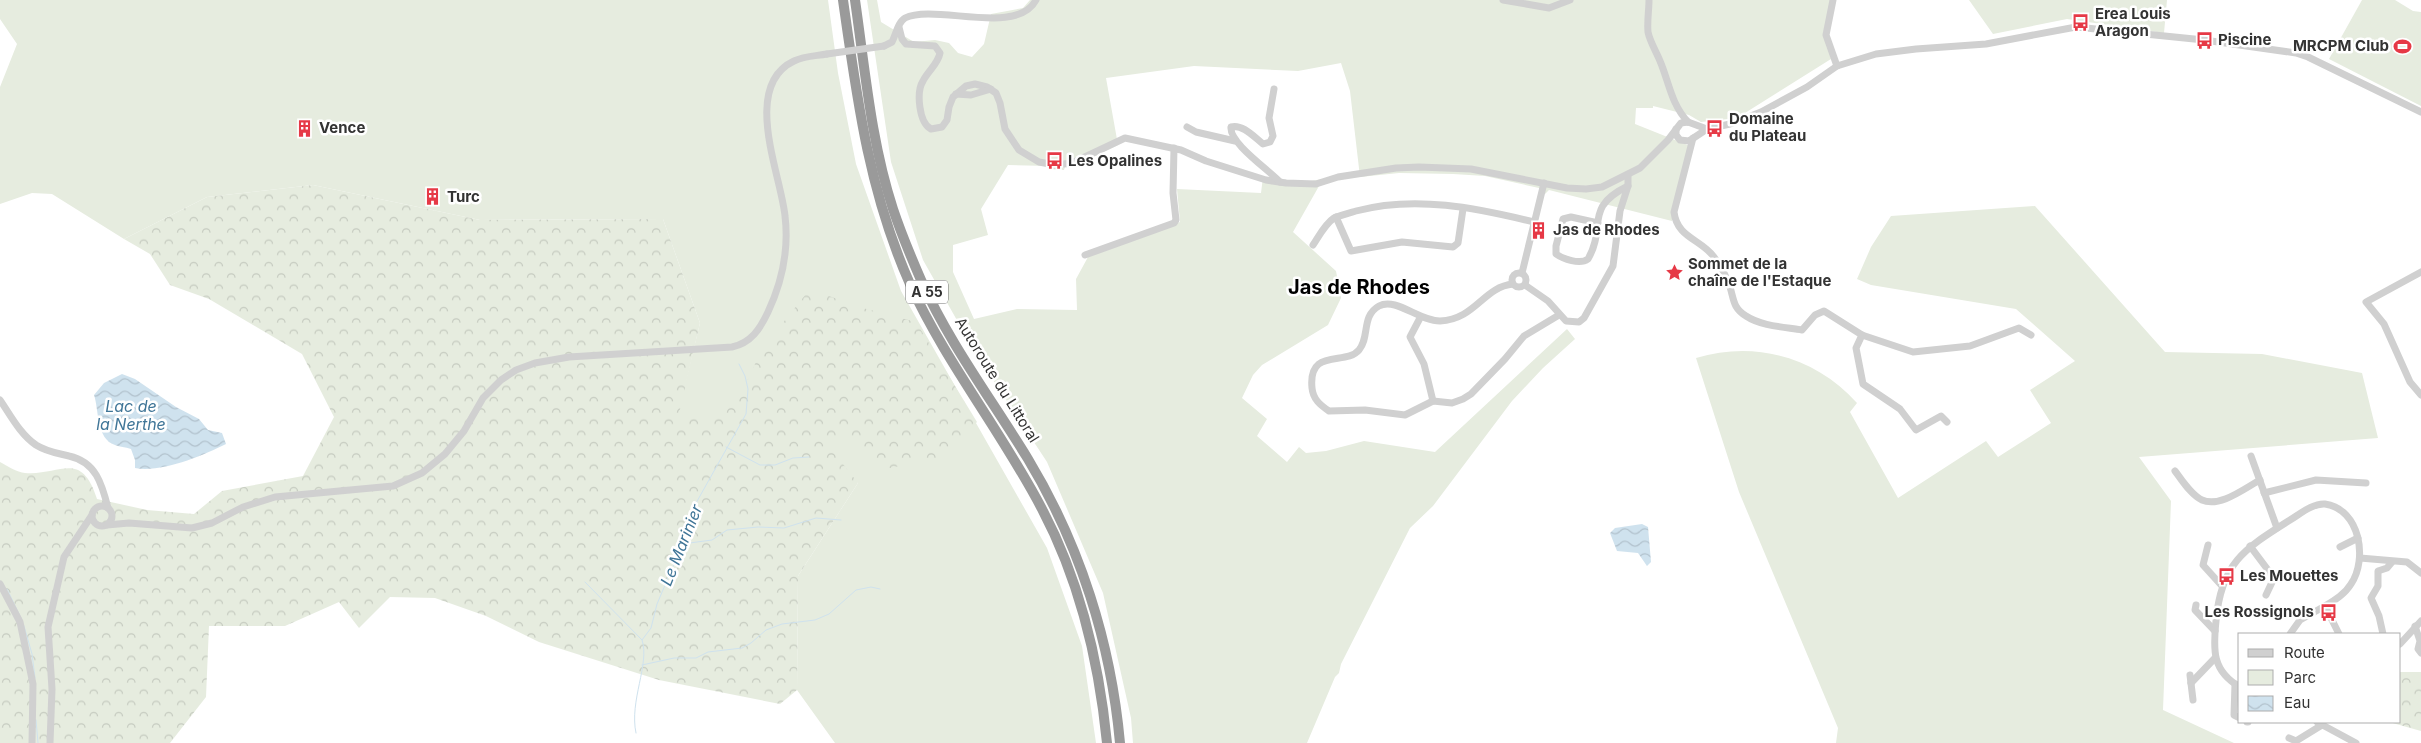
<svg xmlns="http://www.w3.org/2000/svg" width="2421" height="743" font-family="Inter,sans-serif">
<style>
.green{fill:#e6ecdf}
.forest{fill:url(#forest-crowns)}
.water{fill:url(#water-waves)}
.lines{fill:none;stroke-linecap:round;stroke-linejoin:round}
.stream{stroke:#cfe2ee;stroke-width:1}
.minor{stroke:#d0d0d0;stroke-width:7}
.highway{stroke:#9a9a9a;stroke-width:10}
.minor-bridge{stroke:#d0d0d0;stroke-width:7}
.labels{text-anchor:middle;stroke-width:5;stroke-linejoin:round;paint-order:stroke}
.shield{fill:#fff;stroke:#707070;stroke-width:1}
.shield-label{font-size:14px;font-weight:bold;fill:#333}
.poi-label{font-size:15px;font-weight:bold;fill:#333;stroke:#fff;text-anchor:start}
.street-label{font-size:15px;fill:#333;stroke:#fff}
.water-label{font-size:16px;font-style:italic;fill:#3f7597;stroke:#fff}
.district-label{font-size:20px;font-weight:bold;fill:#000;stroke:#fff}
</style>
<defs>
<pattern id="forest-crowns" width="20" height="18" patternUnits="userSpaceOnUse" patternTransform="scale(1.25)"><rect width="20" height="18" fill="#e6ecdf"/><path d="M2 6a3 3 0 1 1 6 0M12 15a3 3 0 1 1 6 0" fill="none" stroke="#c6cbc0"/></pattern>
<pattern id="water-waves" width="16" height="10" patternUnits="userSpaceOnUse" patternTransform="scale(1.25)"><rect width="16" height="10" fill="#cfe2ee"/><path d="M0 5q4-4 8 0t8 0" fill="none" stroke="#b2c2cd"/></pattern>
</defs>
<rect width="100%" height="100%" fill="#fff"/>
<!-- green -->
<g class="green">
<path d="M0 0H828L838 73 856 164 901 291 1047 548 1082 646 1096 743H835L797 690 798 576 858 483 676 422 700 323 663 219 480 220 313 185 207 197 124 239 52 194 32 193 0 204V87L17 44 0 19Z"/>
<path d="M867 0H877L881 22 914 42 935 40 949 43 958 53 972 57 984 44 991 14 1023 8 1030 0H1834L1828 42 1831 59 1737 118 1701 122 1689 115 1653 106V108H1636L1635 124 1690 146 1672 221 1549 190 1545 194 1540 193 1539 188 1485 176 1453 174 1399 173 1360 177 1350 91 1341 63 1298 71 1194 66 1106 78 1118 145 1071 168 1065 167 1064 170 1048 169 1049 166 1008 165 981 209 988 235 953 245V272L974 319 1017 309 1077 310 1076 279 1088 257 1180 222 1177 189 1261 193 1263 177 1304 182 1323 179 1293 232 1336 271 1341 298 1328 325 1262 365 1253 375 1242 398 1267 419 1257 436 1287 462 1299 447 1306 453 1326 451 1364 441 1435 452 1567 329 1575 339 1543 368 1512 401 1433 506 1410 528 1341 664 1339 673 1335 677 1307 743H1133L1131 718 1103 593 1047 462 976 354 923 260 891 162Z"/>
<path d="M1969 0H2167L2164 33 2067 19 1993 34Z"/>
<path d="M2362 0H2395L2413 11 2421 12V106L2329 59Z"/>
<path d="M2035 206 2165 352 2262 354 2362 373 2378 438 2139 457 2171 501 2163 710 2234 743H1836L1838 728 1739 492 1696 358C1755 340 1816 357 1857 403L1850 412 1898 498 1986 441 1998 457 2051 423 2030 390 2075 361 2016 309 1871 285 1857 279 1871 247 1891 216Z"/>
</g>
<!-- forest -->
<g class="forest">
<path d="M313 185 480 220 663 219 700 323 677 422 718 413 748 379 762 349 810 289 859 307 916 322 977 422 943 457 890 468 853 441 820 435 858 483 798 576 797 690 780 704 659 680 539 642 486 616 435 598 390 597 359 628 339 602 285 626H209L206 697 170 743H0V462C7 466 17 472 25 473 60 476 81 449 97 499L147 510 194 514 222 491 303 476 334 417 302 354 209 299 170 285 150 254 124 239 207 197Z"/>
<path d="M2400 672H2421V731L2389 722H2400Z"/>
</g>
<!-- water -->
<g class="water">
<path d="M122 374 135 379 176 407 199 419 208 430 222 433 226 444C202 456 161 473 135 468V460L131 449C125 447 120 447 115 445 96 439 99 409 94 395L104 383Z"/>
<path d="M1642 524 1648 527 1651 562 1647 566 1638 553 1617 551 1610 533 1615 528Z"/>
</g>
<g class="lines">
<!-- stream -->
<g class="stream">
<path d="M726 447 760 465H775L793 458 809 457"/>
<path d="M682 544 712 540 727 530 758 527 784 528 816 518 841 520"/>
<path d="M585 582 642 640"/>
<path d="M7 589 21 618"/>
<path d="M24 626 32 654 35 678"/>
<path d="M642 665 674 658H696L708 652 742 648 751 643 766 630 782 624 815 620 829 614 856 590 871 587 880 589"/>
<path d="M36 720 38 743"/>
<path d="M636 733C629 701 650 664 642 640L651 628 657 604 677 557 691 512 746 414 748 389 745 376 739 364"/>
</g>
<!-- minor -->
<g class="minor">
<path d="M1503 0 1549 8 1570 0"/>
<path d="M1649 0C1649 10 1647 21 1648 32 1650 42 1656 51 1660 61 1669 82 1671 104 1688 122"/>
<path d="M1833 0 1826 35 1837 66"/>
<path d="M899 27 902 39 906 44 935 46 940 53C938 64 928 71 923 81 916 92 919 123 931 129L942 127 947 120 949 107 953 97 966 86 975 84 987 87 996 93 1000 103 1005 129 1019 150 1039 162 1055 165 1072 163 1125 138 1181 150 1206 161 1266 180 1286 183 1316 184 1338 177 1396 168 1419 167 1471 169 1567 188 1586 189 1602 187 1640 168 1668 140 1681 123 1688 122 1707 129"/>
<path d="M884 46 892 42C896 34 898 22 905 18 934 3 1017 37 1036 0"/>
<path d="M1274 89 1269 118 1273 136 1270 142 1263 144C1254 137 1243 124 1231 127 1229 143 1269 170 1280 182"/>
<path d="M956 94 971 95 991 89"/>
<path d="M1187 127 1196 132 1235 141"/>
<path d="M1676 129V135L1680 140 1689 141 1707 129 1730 124 1761 112 1807 87 1837 66 1876 54 1916 49 1986 44 2076 27 2204 40 2296 53 2308 57 2421 112"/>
<path d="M1693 138 1674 212C1677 238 1701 239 1714 257 1720 265 1727 278 1730 287 1734 300 1733 308 1746 316 1761 326 1784 327 1802 330L1815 315 1824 311 1862 335 1913 352 1970 346 2019 328 2031 335"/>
<path d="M1336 217 1351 251 1402 242 1453 247 1458 243 1463 209"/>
<path d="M1598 223 1571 217 1563 219 1556 246V254C1563 259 1580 265 1588 259 1607 226 1583 208 1628 186"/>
<path d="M1313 245C1319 236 1325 224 1334 218 1341 215 1349 213 1356 211 1415 195 1477 208 1534 222"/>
<path d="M1085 255 1174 223 1176 220 1173 193 1174 148"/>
<path d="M2421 272 2366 302 2384 324 2410 382 2421 395"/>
<circle cx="1519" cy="280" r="7"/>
<path d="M1522 273 1544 183"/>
<path d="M1513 284C1483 287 1476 319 1440 321 1419 321 1396 297 1379 306 1361 316 1370 337 1359 350 1346 366 1308 347 1312 388 1313 399 1320 405 1329 411L1365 410 1405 415 1433 401 1452 403 1463 399 1471 394 1505 359 1524 336 1559 315"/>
<path d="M1525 285 1548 301 1566 321 1579 322 1584 318 1613 266 1620 211 1628 186V175"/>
<path d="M1420 318 1410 337 1424 364 1433 401"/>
<path d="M1862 335 1856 348 1863 384 1900 409 1916 430 1941 416 1947 422"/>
<path d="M0 400C11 416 20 434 36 445 47 452 57 453 69 456 96 462 102 484 108 508"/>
<path d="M2251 456 2277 528"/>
<path d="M2175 471C2182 480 2191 495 2202 500 2220 508 2245 488 2260 480"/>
<path d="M2264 493 2316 480 2366 483"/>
<circle cx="102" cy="516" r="10"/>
<path d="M107 525 129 523 192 528 212 523 243 507 275 497 393 486 422 473 445 454 464 431 483 398 501 380 516 370 535 363 569 357 732 347C751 343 760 329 768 312 782 282 789 249 785 216 781 175 741 86 794 61 804 56 816 56 827 54"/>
<path d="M2208 545 2203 565 2222 586"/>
<path d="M2250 546 2274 578 2266 595"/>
<path d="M2340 547 2358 538"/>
<path d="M2360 558 2407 562 2421 573"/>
<path d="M0 584 20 622 33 684 32 743"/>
<path d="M2196 605 2195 610 2215 631"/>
<path d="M2415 626 2420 641 2418 649 2421 653"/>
<path d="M2290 634 2300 620 2325 606"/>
<path d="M2383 634 2379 616 2371 598 2378 586V571L2387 568 2392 562"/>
<path d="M2400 644 2421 621"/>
<path d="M2190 675 2193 700"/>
<path d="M2191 683 2215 658"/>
<path d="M2235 684 2234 715 2240 718"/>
<path d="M2240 687C2212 671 2213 650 2216 621 2221 563 2244 549 2290 520 2300 514 2313 503 2325 504 2360 509 2368 559 2351 584 2345 594 2335 600 2325 606L2339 634"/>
<path d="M2247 722H2248"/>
<path d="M2317 722 2356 743"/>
<path d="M2289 738 2296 741 2322 725"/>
<path d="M50 743 52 689 48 627 64 557 92 515"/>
</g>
<!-- highway -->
<g class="highway">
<path d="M843 0C857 99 869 192 910 284 946 363 1002 432 1042 509 1080 581 1099 662 1107 743"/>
<path d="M855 0C865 69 871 142 893 209 901 233 911 257 921 280 949 343 992 400 1028 459 1080 545 1111 643 1120 743"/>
</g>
<!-- minor-bridge -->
<path class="minor-bridge" d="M827 54 884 46"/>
</g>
<!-- icons -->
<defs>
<symbol id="bus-bare" viewBox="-9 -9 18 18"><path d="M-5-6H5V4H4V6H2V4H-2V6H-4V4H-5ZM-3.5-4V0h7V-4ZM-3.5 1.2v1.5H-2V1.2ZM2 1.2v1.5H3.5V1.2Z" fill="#e63946" stroke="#fff" stroke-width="2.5" paint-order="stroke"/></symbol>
<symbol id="stadium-bare" viewBox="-9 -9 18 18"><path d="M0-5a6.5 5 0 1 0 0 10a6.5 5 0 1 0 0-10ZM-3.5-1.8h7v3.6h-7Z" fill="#e63946" stroke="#fff" stroke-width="2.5" paint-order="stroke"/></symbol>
<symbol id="building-bare" viewBox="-9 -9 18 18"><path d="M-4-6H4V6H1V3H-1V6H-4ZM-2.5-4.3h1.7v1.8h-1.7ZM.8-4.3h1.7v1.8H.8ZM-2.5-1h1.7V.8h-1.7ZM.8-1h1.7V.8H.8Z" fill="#e63946" stroke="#fff" stroke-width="2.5" paint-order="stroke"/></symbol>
<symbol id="sight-bare" viewBox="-9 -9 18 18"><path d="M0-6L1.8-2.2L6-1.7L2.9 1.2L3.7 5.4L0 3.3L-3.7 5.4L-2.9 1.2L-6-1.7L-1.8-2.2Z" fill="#e63946" stroke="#fff" stroke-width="2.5" paint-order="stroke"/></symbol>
</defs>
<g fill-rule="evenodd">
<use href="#bus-bare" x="2068" y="10" width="25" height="25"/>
<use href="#bus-bare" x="2192" y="28" width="25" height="25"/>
<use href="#stadium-bare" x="2390" y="34" width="25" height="25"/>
<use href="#building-bare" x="292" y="116" width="25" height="25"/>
<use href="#bus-bare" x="1702" y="116" width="25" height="25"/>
<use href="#bus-bare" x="1042" y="148" width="25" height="25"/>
<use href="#building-bare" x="420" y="184" width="25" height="25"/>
<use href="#building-bare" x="1526" y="218" width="25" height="25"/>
<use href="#sight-bare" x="1662" y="260" width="25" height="25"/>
<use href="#bus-bare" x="2214" y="564" width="25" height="25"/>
<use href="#bus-bare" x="2316" y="600" width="25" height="25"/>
</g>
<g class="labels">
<!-- shield labels -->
<rect class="shield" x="906" y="280.5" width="42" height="23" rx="4"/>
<g class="shield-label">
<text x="927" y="297">A 55</text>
</g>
<!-- poi labels -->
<g class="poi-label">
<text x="2095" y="19">Erea Louis<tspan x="2095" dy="17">Aragon</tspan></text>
<text x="2218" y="45">Piscine</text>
<text x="2389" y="51" text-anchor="end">MRCPM Club</text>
<text x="1729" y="124">Domaine<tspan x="1729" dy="17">du Plateau</tspan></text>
<text x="319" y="133">Vence</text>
<text x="1068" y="166">Les Opalines</text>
<text x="447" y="202">Turc</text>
<text x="1553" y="235">Jas de Rhodes</text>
<text x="1688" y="269">Sommet de la<tspan x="1688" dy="17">chaîne de l'Estaque</tspan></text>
<text x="2240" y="581">Les Mouettes</text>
<text x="2314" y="617" text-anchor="end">Les Rossignols</text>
</g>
<!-- street labels -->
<g class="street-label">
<text transform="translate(997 380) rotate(58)" y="5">Autoroute du Littoral</text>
</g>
<!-- water labels -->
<g class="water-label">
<text x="131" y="412">Lac de<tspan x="131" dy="18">la Nerthe</tspan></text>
<text transform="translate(681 545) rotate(-68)" y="6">Le Marinier</text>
</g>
<!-- district labels -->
<g class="district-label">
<text x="1359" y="294">Jas de Rhodes</text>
</g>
</g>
<!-- legend -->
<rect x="2238" y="633" width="162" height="90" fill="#ffffff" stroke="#adadad"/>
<rect x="2248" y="649" width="25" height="8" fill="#d0d0d0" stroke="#adadad"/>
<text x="2284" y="658" font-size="15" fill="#333333">Route</text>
<rect x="2248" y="670" width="25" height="15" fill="#e6ecdf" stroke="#adadad"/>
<text x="2284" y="683" font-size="15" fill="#333333">Parc</text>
<rect x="2248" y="696" width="25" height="15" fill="url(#water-waves)" stroke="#adadad"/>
<text x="2284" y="708" font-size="15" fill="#333333">Eau</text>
</svg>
